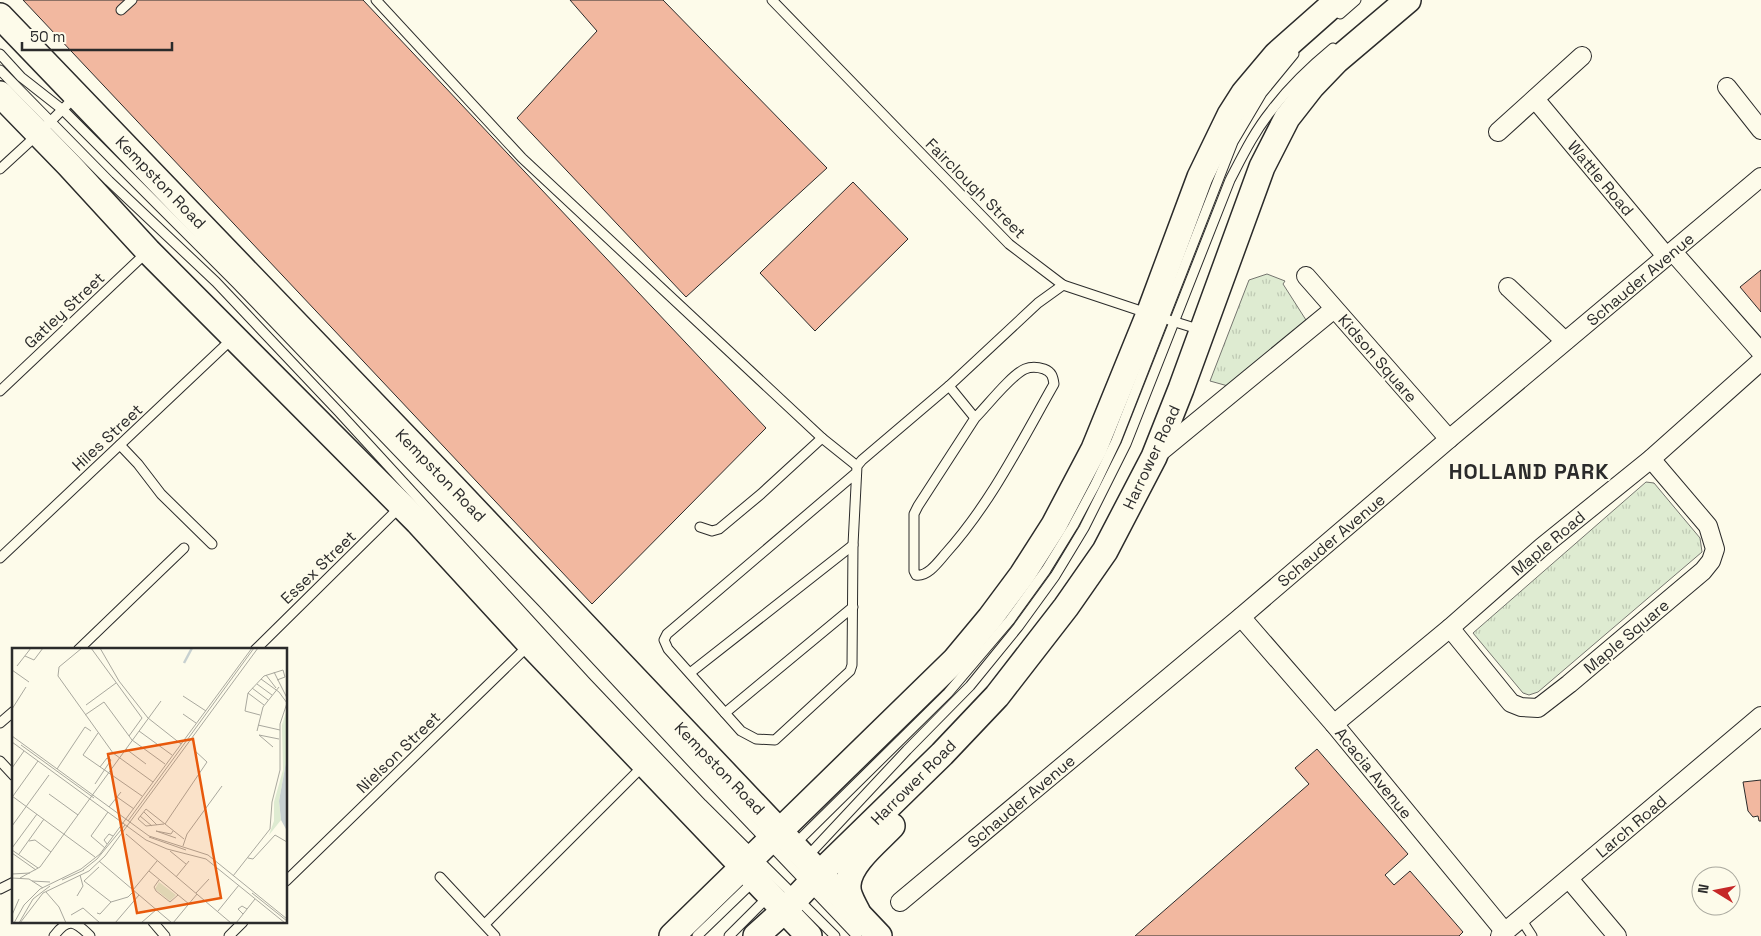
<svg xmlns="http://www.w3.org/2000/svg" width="1761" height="936" font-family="'Space Grotesk',sans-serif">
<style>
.park{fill:url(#park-tufts);stroke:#74746e}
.building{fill:#f2b8a0;stroke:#2b2b2b}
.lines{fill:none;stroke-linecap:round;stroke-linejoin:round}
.service-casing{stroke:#2b2b2b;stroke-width:11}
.minor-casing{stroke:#2b2b2b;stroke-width:20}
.secondary-casing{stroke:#2b2b2b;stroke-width:28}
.service{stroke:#fdfbea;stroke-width:9}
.minor{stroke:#fdfbea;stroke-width:18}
.secondary{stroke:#fdfbea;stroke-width:25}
.labels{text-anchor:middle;stroke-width:4;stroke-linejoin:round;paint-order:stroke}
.street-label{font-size:16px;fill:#2b2b2b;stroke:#fdfbea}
.district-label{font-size:21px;font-weight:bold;letter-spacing:1px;fill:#2b2b2b;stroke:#fdfbea}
.inset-river{fill:none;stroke:#c7d0d0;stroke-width:2.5}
.inset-road{fill:none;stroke:#a9a89e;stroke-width:1}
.view{fill:#e8590c;fill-opacity:0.15;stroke:#e8590c;stroke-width:2.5}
.inset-edge{fill:none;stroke:#2b2b2b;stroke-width:2.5}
</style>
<defs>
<pattern id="park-tufts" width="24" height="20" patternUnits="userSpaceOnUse" patternTransform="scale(1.25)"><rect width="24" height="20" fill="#deebd1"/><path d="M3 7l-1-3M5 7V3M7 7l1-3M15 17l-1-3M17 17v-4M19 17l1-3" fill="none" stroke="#bfcab4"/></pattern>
</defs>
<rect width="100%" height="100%" fill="#fdfbea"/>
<!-- park -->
<g class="park">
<path d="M1267 274 1285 281 1283 284 1306 320 1228 386 1210 381 1249 280Z"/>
<path d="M1646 482 1654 483 1700 538 1702 552 1538 692 1529 695 1523 693 1473 633Z"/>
</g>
<!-- building -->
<g class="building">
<path d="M23 0H363L766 428 592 604Z"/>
<path d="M570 0H663L827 168 686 297 517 118 597 31Z"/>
<path d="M853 182 908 239 815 331 760 273Z"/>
<path d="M1761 270V312L1740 287Z"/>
<path d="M1317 749 1408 854 1385 875 1394 885 1410 871 1463 932 1459 936H1135L1309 784 1295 768Z"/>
<path d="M1761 780V821H1759L1758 816 1753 817 1748 811 1743 782Z"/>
</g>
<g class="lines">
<defs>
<g id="service">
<path d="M376 0 522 158 822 438 857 466"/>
<path d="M772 0 1009 244 1063 285 1147 313"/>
<path d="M121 10 132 0"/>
<path d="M1340 14 1356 0"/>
<path d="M0 54 21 77 63 110 236 283 543 603 697 768 857 936"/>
<path d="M0 70 109 181 216 282 338 411 586 682 702 804 835 936"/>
<path d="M46 126 76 96"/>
<path d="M0 169 37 135"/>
<path d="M1169 320 1201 330"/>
<path d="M949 386 975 418 918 506 914 514V571L916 575C928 577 939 561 946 553 991 503 1021 442 1054 384 1053 377 1052 372 1044 369 1038 367 1032 366 1025 369 1011 375 987 406 975 418"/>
<path d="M0 391 147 252"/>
<path d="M120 445 138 464 161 494 212 544"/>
<path d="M856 473 667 634 664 640 668 649 741 731 756 739 775 740 850 671 852 665 853 545 857 466 862 460 949 386 1038 303 1063 285"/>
<path d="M700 527 712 531 719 529 761 494 822 438"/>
<path d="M0 558 233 338"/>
<path d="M78 650 184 548"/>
<path d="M255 650 401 506"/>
<path d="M690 673 853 545"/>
<path d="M725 713 853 607"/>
<path d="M0 723 14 711"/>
<path d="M0 761 14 776"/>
<path d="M794 845 948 693 1010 620 1046 570 1073 526 1095 485 1116 441 1233 142 1262 93 1294 54"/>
<path d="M806 858 907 750 970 686 1018 627 1055 576 1084 528 1126 444 1230 180C1242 157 1254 132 1271 111 1289 87 1310 67 1333 48"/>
<path d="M440 877 495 936"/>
<path d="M286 881 528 646"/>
<path d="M0 889 14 882"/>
<path d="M1521 919 1532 936"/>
<path d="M153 922 165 936"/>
<path d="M485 924 644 765"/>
<path d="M54 936C68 917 75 921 90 936"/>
<path d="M229 936 243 922"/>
<path d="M697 936 755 880"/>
<path d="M729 936 769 896"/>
</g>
<g id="minor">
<path d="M1727 87 1761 130"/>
<path d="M1535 99 1666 256"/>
<path d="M1498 132 1582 56"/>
<path d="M1673 252 1761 352"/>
<path d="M1306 276 1449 439"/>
<path d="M1508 287 1565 341"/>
<path d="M1155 456 1334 309"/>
<path d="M1241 617 1334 724 1505 932"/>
<path d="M1450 628 1511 703 1521 707 1538 708 1569 684 1703 571 1711 561 1715 549 1708 526 1651 459"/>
<path d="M1334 724 1450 628 1542 547 1651 459 1761 361"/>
<path d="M1569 879 1617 936"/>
<path d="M900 902 1241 617 1449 439 1761 177"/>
<path d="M1500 936 1761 716"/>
</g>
<g id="secondary">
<path d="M0 16 453 487 879 936"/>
<path d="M0 94 69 165 148 251 418 522 530 644 809 936"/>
<path d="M857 911C853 903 847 894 848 885 849 863 878 841 892 826"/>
<path d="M672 936 955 660 990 618 1022 575 1054 525 1094 449 1149 314 1200 177 1230 115 1244 93 1276 55 1338 0"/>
<path d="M756 936 785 910 820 873 942 754 997 696 1066 607 1105 551 1154 457 1181 389 1262 167 1287 118 1312 86 1336 61 1408 0"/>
</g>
</defs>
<!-- service casing -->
<use href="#service" class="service-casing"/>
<!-- minor casing -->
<use href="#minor" class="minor-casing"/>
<!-- secondary casing -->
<use href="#secondary" class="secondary-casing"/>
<!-- service -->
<use href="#service" class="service"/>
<!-- minor -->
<use href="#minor" class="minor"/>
<!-- secondary -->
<use href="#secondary" class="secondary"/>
</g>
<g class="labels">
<!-- street labels -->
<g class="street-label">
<text transform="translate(1601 178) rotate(50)" y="6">Wattle Road</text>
<text transform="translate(161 182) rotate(46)" y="6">Kempston Road</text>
<text transform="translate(976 188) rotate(45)" y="6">Fairclough Street</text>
<text transform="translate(1640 279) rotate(-40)" y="6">Schauder Avenue</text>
<text transform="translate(64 310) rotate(-43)" y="6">Gatley Street</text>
<text transform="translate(1378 358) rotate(49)" y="6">Kidson Square</text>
<text transform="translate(107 437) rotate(-43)" y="6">Hiles Street</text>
<text transform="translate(1151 457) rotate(-65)" y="6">Harrower Road</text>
<text transform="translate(441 475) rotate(46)" y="6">Kempston Road</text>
<text transform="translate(1331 540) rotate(-40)" y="6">Schauder Avenue</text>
<text transform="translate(1548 543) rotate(-40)" y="6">Maple Road</text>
<text transform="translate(318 567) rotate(-44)" y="6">Essex Street</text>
<text transform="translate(1626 636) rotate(-40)" y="6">Maple Square</text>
<text transform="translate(398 752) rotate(-44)" y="6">Nielson Street</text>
<text transform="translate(720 768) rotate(46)" y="6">Kempston Road</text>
<text transform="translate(1374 773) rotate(51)" y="6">Acacia Avenue</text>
<text transform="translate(913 782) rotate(-45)" y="6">Harrower Road</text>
<text transform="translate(1021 801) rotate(-40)" y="6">Schauder Avenue</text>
<text transform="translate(1631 826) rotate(-40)" y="6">Larch Road</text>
</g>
<!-- district labels -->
<g class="district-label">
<text x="1529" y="479">HOLLAND PARK</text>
</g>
</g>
<!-- overview -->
<g transform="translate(12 648)">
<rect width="275" height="275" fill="#fdfbea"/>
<path d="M275 61 274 114 267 153 269 172 257 187 262 173V154L271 122 270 77Z" fill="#deebd1"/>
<path d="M147 234 164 247 158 253 143 241Z" fill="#deebd1"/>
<path d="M275 83V183L269 172 267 153 274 114Z" fill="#c7d0d0"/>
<path class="inset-river" d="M172 15 180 0"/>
<path class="inset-road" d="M79 0 130 70 117 88M88 0 107 33 136 70 169 96M13 8 22 12 31 0M5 18 19 0M47 19 46 28 101 105 141 134M47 19 70 0M0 22 17 34M262 24 275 50M254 27 264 40M249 31 267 44 275 55M245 36 260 47M240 40 256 52M236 45 233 63 248 67M171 48 194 63M74 57 104 35M252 57 236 45 252 28 271 22 273 29 265 32M0 61 14 39M171 66 184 75M73 67 92 54 120 92 153 116M246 77 268 82M127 83 160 107M245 83 251 59 267 39M86 85 71 107 130 148M0 88 137 188 196 207 275 271M0 94 134 192 155 201 194 211 273 275M9 97 82 150M261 99 247 87 267 91M114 101 134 116M0 120 12 103M45 121 73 79 79 83M83 136 99 112 95 110 88 119M37 146 66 167M0 148 83 209M1 148 26 113M105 149 122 161M97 159 109 144M132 164 145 177M128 168 140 178M116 173 242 0M152 176 134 178 126 171 134 161 172 191M153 176 195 114 182 102M0 178 37 127M161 183 159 186 144 183 164 190M114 186 219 275M137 189 174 202M17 193 23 192 39 204M95 196 92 192 97 186 101 188M171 198 175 186 210 138M0 200 25 166M93 200 79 188 96 164M0 202 26 220M158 203 174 216M0 205 24 222M7 206 32 171M236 210 241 211 263 187 275 194M87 213 160 275M71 222 85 211 113 177M137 223 177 256M0 226 18 225M221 228 258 181 260 154 268 122V76L275 55M164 229 177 213M0 230 17 231 31 240M8 230 28 219 149 53M50 232 72 222M147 232 142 239 144 243 158 254 166 247M20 233 38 234M121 242 145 213M34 244 47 259 54 275M184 245 197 231M240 245 275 273M65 248 71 238 68 227M99 254 116 249 122 243M206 263 227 237M85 265 88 266 99 254 72 233 87 219M231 266 226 261 230 258 235 261M0 267 7 251M59 267 71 260 88 275M2 275 12 257 28 241 69 221 88 206 240 0M7 275 21 251 38 238M8 275 31 245 77 223 93 208 246 0M103 275 127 247M129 275 145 261M161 275 185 246M224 275 243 251"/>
<path class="view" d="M181 91 209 250 125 265 96 106Z"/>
<rect width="275" height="275" class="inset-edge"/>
</g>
<!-- north arrow -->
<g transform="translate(1716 891) rotate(280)"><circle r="24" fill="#fdfbea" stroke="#a9a89e"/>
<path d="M0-4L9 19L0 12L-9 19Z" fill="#c62828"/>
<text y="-8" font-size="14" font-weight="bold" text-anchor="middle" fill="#2b2b2b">N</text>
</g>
<!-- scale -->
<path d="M22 42v8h150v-8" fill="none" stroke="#2b2b2b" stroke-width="2.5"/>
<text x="30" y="42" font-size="15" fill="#2b2b2b" stroke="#fdfbea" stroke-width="4" paint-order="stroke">50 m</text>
</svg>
